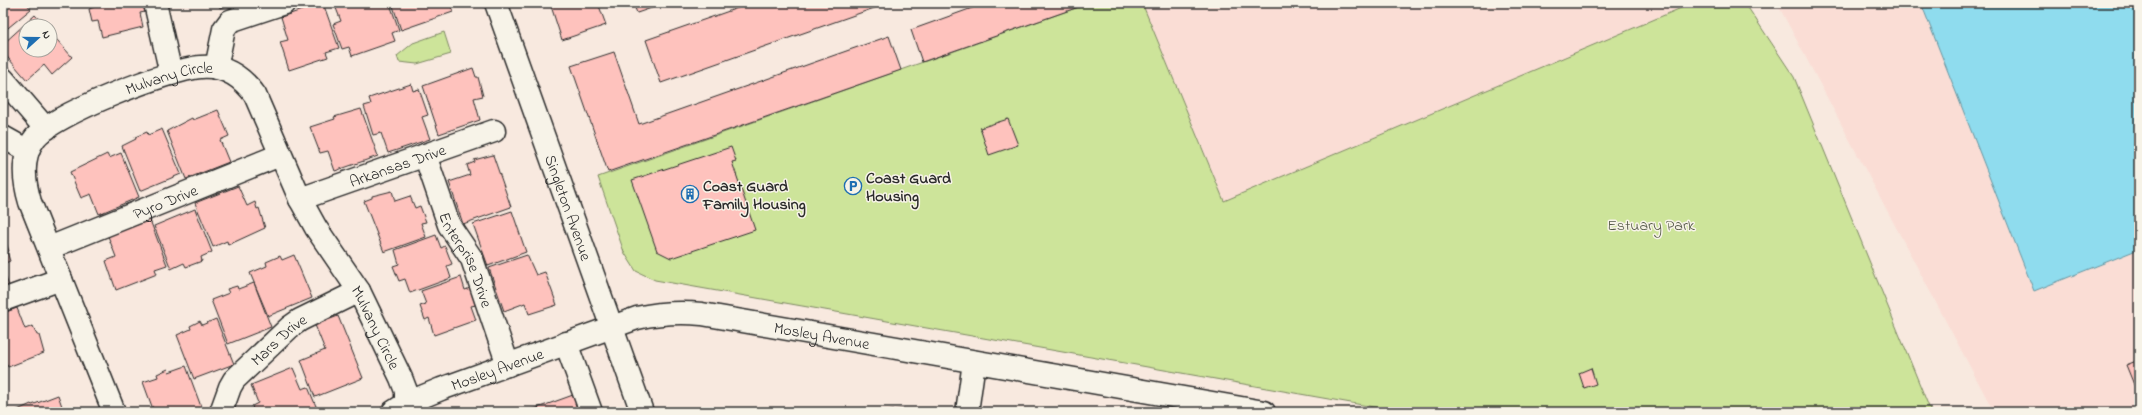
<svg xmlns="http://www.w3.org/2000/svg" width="2142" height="415" font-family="'Indie Flower',sans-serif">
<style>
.built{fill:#faddd5}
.green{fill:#cde49a;stroke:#7c8862}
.water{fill:#8fdcee;stroke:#6795a0}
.building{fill:#fec2bd;stroke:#2b2b2b}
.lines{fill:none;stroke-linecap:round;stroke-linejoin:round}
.street-casing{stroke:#2b2b2b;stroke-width:25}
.street{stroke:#f7f3e8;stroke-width:22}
.labels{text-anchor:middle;stroke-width:3;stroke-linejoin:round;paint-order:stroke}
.street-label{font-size:16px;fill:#2b2b2b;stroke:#f7f3e8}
.poi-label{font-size:16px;font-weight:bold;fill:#2b2b2b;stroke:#f7f3e8;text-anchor:start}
.park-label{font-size:16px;fill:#545947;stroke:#f7f3e8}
</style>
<rect width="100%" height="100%" fill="#f8e9df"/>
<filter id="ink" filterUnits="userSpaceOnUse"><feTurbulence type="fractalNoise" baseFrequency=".025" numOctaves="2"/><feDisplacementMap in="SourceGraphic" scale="8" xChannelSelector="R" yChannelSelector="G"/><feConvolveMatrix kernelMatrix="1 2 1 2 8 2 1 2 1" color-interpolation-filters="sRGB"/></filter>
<g filter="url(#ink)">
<!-- built -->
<g class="built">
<path d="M1142 3H1693L1224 201Z"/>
<path d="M1777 3H1921L2034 291 2139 249V412H1994Z"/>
</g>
<!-- green -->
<g class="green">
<path d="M1090 3H1142L1224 201 1693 3H1745L1794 77 1931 412H1402L655 280 636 271 624 252 598 177Z"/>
<path d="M444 32 451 54 417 64 399 62 397 56 413 43Z"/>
</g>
<!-- water -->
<path class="water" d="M1921 3H2139V249L2034 291Z"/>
<!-- building -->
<g class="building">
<path d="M3 3H26L31 9 3 32Z"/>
<path d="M93 3H143L145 12 140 13 143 27 102 37 98 21 92 22 89 9 94 7Z"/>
<path d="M219 3H233L220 8Z"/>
<path d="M323 3 339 48 326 52 328 57 289 70 280 42 288 40 281 17Z"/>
<path d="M334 3H382L383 6 390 4 399 30 392 33 395 41 352 56 349 47 342 49 333 24 341 21Z"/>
<path d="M392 3H452L453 12 401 30Z"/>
<path d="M550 3H598L606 25 562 40Z"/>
<path d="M633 3H666L637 13Z"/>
<path d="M752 3H879L880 6 661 83 646 40Z"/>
<path d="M986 3H1090L922 62 911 30Z"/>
<path d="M35 15 45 26H26V50H50V32L72 57 52 75 44 65 27 80 3 52V44Z"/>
<path d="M889 36 901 70 608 172 571 66 614 52 639 124Z"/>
<path d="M473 68 476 77H478L483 96 474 98 480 120 439 134 423 86Z"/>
<path d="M411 84 413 91 419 89 428 115 422 117 430 139 388 153 381 133 373 135 364 106 371 104 369 98Z"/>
<path d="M361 109 378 156 335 171 328 151 320 153 310 127 335 119 334 117Z"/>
<path d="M218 110 229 136 220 140 229 162 186 179 167 131 192 118 193 120Z"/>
<path d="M1008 119 1018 145 989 155 980 128Z"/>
<path d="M162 129 181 174 140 191 122 146 136 139 135 137 147 132 148 135Z"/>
<path d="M731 147 736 161 732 162 755 230 671 258 657 251 632 180Z"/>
<path d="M121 153 139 197 99 214 91 194 81 198 70 172 107 154 109 158Z"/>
<path d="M493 155 511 207 463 224 449 182 470 175 467 165 475 162 474 160Z"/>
<path d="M238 186 247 206 255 202 257 209 259 208 265 228 228 245 227 241 213 247 195 203Z"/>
<path d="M392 191 395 201 410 196 415 208 420 206 426 222 421 223 426 237 384 252 364 201 372 198V196Z"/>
<path d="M195 209 212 252 201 257 202 261 186 267 184 263 171 269 154 226Z"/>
<path d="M512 211 526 252 488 266 473 224Z"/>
<path d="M150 220 167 265 155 269 157 274 116 290 106 261 116 257 108 236Z"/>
<path d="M436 235 441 248 445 246 452 264 447 266 451 278 410 293 405 279 399 281 393 266 399 264 395 250Z"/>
<path d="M5 240 9 251 7 252 10 261 3 264V241Z"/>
<path d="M294 255 312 298 268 316 250 273 267 266 266 262 280 256 282 260Z"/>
<path d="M527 255 536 275 545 272 557 305 529 314 525 303 504 311 489 268Z"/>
<path d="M3 270 9 286 3 288Z"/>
<path d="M461 277 465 290 470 288 476 305 471 306 476 320 434 335 429 318 425 320 420 306 426 304 421 291Z"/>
<path d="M254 283 271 327 228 344 211 300 229 293 227 289 237 286 238 289Z"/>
<path d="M17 308 25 329 33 326 37 335H39L44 353 8 367 6 363 3 364V313Z"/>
<path d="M338 316 363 378 315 397 301 360 325 350 315 325Z"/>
<path d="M216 319 234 364 194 379 177 335 191 329 190 326 200 321 202 325Z"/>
<path d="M2139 360V397L2126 365Z"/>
<path d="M186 366 203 412H154L143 382 158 377 157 374 168 369 169 372Z"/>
<path d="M293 368 302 389 308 387 318 411 254 412 252 406 258 403 251 385Z"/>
<path d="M1591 368 1596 384 1584 388 1579 373Z"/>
<path d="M58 395 64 412H13L31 404 32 405Z"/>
<path d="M573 395 580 412H526Z"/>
<path d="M904 409 905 412H885Z"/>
</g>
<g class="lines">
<defs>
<g id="street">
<path d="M155 3 171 74"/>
<path id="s1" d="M496 3 642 412"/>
<path d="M216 68 224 29 230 21 284 3"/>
<path d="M3 79 46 129"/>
<path d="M3 137 28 151"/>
<path id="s2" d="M425 155 449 225 472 259 508 365"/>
<path id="s3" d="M300 199 494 131"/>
<path id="s4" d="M49 248 280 155"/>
<path d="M3 300 61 279"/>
<path d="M566 343 591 412"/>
<path id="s5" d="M114 412 30 202C24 182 20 157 35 138 53 114 170 69 201 67 225 65 242 77 255 95L300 199 316 228 359 291 401 378 406 391V412"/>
<path id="s6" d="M221 412 230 387 234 380 290 327 300 320 359 291"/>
<path id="s7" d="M393 412 407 403 441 389 637 318C659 313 679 312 702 314L1264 412"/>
<path d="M967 412 974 362"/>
</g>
</defs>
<!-- street casing -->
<use href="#street" class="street-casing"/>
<!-- street -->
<use href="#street" class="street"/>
</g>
</g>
<!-- icons -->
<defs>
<symbol id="parking-ring" viewBox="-11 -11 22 22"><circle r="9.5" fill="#f7f3e8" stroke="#1f6fb2" stroke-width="1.5"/><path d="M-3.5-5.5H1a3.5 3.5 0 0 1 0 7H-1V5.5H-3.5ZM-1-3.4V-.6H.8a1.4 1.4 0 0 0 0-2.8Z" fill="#1f6fb2"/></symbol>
<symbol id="building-ring" viewBox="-11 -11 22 22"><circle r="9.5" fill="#f7f3e8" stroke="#1f6fb2" stroke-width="1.5"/><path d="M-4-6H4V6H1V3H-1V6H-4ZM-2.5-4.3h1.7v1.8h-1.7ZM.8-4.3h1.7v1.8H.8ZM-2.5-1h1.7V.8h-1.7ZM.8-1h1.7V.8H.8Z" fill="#1f6fb2"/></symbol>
</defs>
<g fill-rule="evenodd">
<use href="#parking-ring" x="843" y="176" width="20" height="20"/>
<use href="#building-ring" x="680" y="184" width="20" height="20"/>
</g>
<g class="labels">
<!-- street labels -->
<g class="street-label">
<text dy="6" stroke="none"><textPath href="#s5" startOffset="442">Mulvany Circle</textPath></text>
<text dy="6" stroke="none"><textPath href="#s3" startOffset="103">Arkansas Drive</textPath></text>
<text dy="6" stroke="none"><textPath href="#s4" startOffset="125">Pyro Drive</textPath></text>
<text dy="6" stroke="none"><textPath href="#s1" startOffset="217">Singleton Avenue</textPath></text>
<text dy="6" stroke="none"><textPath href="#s2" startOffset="113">Enterprise Drive</textPath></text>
<text dy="6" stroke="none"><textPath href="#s5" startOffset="802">Mulvany Circle</textPath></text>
<text dy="6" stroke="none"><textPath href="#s7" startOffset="449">Mosley Avenue</textPath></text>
<text dy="6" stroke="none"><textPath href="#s6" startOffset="95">Mars Drive</textPath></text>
<text dy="6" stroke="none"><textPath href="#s7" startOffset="113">Mosley Avenue</textPath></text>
</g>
<!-- poi labels -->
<g class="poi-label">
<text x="866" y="183">Coast Guard<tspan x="866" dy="18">Housing</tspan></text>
<text x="703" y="191">Coast Guard<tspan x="703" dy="18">Family Housing</tspan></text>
</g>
<!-- park labels -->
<g class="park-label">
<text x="1651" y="230">Estuary Park</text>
</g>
</g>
<!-- margin -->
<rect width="2142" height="415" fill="none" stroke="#f7f3e8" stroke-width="16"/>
<rect x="8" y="8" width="2126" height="399" fill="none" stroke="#2b2b2b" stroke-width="1.5" filter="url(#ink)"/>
<!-- north arrow -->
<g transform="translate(38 38) rotate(69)"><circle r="19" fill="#f7f3e8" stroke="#a5a39c"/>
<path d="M0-3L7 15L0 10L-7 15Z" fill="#1f6fb2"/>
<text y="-6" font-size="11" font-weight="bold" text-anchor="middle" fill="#2b2b2b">N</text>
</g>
</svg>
